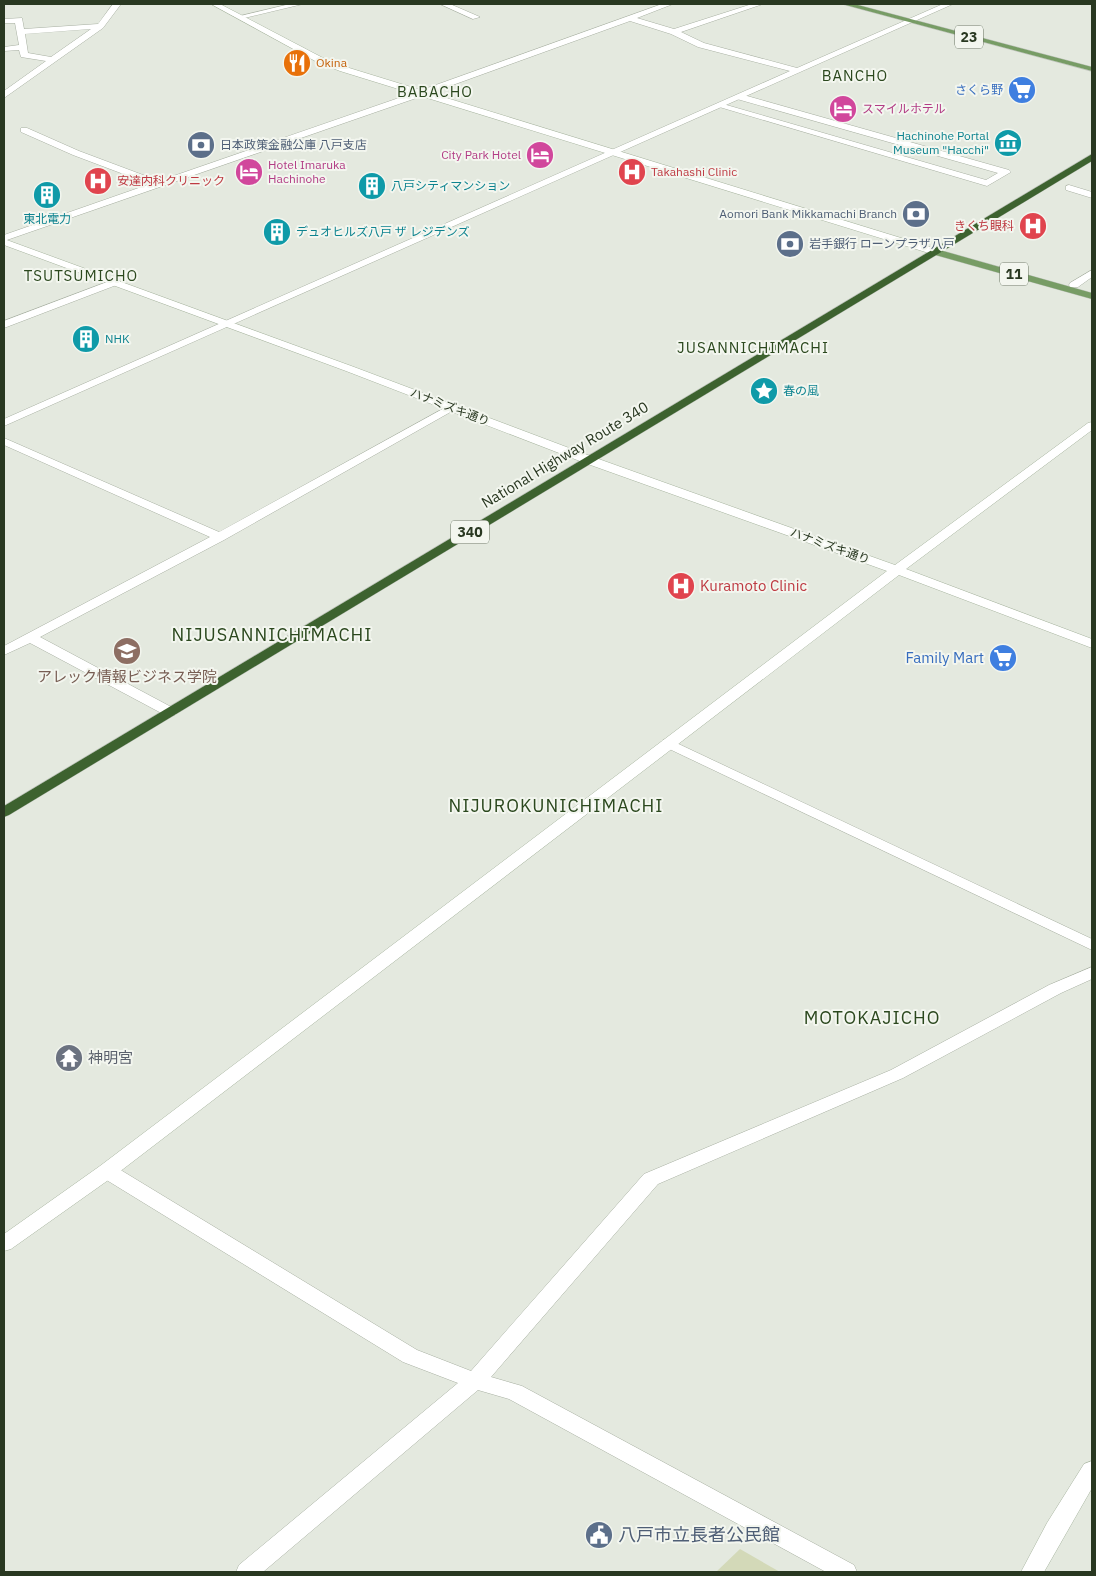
<svg xmlns="http://www.w3.org/2000/svg" width="1096" height="1576" font-family="'IBM Plex Sans','Noto Sans JP',sans-serif">
<style>
.green{fill:#d3d9b8}
.lines{fill:none;stroke-linecap:round;stroke-linejoin:round}
.lane-casing{stroke:#a8b0a2;stroke-width:1}
.street-casing{stroke:#a8b0a2;stroke-width:1}
.secondary-casing{stroke:#a7b49f;stroke-width:1}
.primary-casing{stroke:#c3c7c1;stroke-width:1}
.highway-casing{stroke:#c3c7c1;stroke-width:1}
.lane{fill:#fff;fill-rule:evenodd}
.street{fill:#fff;fill-rule:evenodd}
.secondary{fill:#fff;fill-rule:evenodd}
.primary{fill:#779c65;fill-rule:evenodd}
.highway{fill:#3d622f;fill-rule:evenodd}
.labels{text-anchor:middle;stroke-width:4;stroke-linejoin:round;paint-order:stroke}
.far-food-label{font-size:12px;fill:#c56008;stroke:#f3f6ef;text-anchor:start}
.far-shop-label{font-size:12px;fill:#366cbe;stroke:#f3f6ef;text-anchor:end}
.far-hotel-label{font-size:12px;fill:#b23c85;stroke:#f3f6ef;text-anchor:start}
.far-culture-label{font-size:12px;fill:#0d838f;stroke:#f3f6ef;text-anchor:start}
.far-service-label{font-size:12px;fill:#4e5e75;stroke:#f3f6ef;text-anchor:start}
.far-health-label{font-size:12px;fill:#be3a42;stroke:#f3f6ef;text-anchor:start}
.far-street-label{font-size:12px;fill:#293821;stroke:#f3f6ef}
.shield{fill:#f3f6ef;stroke:#66715f;stroke-width:1}
.shield-label{font-size:14px;font-weight:bold;fill:#293821}
.far-quarter-label{font-size:15px;letter-spacing:1px;fill:#2b481e;stroke:#f3f6ef}
.street-label{font-size:15px;fill:#293821;stroke:#f3f6ef}
.health-label{font-size:15px;fill:#be3a42;stroke:#f3f6ef;text-anchor:start}
.shop-label{font-size:15px;fill:#366cbe;stroke:#f3f6ef;text-anchor:end}
.education-label{font-size:15px;fill:#785e54;stroke:#f3f6ef}
.worship-label{font-size:15px;fill:#5b616d;stroke:#f3f6ef;text-anchor:start}
.quarter-label{font-size:18px;letter-spacing:1px;fill:#2b481e;stroke:#f3f6ef}
.near-service-label{font-size:18px;fill:#4e5e75;stroke:#f3f6ef;text-anchor:start}
</style>
<rect width="100%" height="100%" fill="#e4e9df"/>
<!-- green -->
<path class="green" d="M740 1549 780 1572H716Z"/>
<g class="lines">
<defs>
<g id="lane">
<path d="M290 4H303L240 19 236 17Z"/>
<path d="M440 4H450L480 17 473 19Z"/>
<path d="M740 94 1009 170 1011 172 987 186 716 106 723 104 986 180 998 173 737 99 736 97Z"/>
</g>
<g id="street">
<path d="M113 4H121L103 28 4 98V91L46 61 21 57 19 50 4 51V47L19 45 15 23H4V19L22 18 24 29 98 24ZM91 29 51 57 28 53 25 34Z"/>
<path d="M662 4H673L637 18 674 29 752 4H763L681 32 704 43 797 68 943 4H953L4 426V419L790 71 698 47 671 34 630 21 425 95 4 241V235L150 184 73 155 21 132V128H27L79 151 159 181 419 91Z"/>
<path d="M1069 185 1092 192V198L1066 190V186Z"/>
<path d="M1092 270V277L1078 287H1070L1069 285 1070 283Z"/>
<path d="M115 279 119 280 120 282 119 284 4 328V321Z"/>
<path d="M450 405 456 408 454 410 224 540 40 637 175 709 177 712 175 715H165L30 643 4 655V646L210 537 4 445V438L219 532Z"/>
<path d="M668 739 1092 939V950L663 746 661 743 663 740Z"/>
<path d="M1092 967V979L1061 993 903 1078 658 1184 491 1377 522 1386 854 1565 857 1572H826L509 1399 478 1390 263 1572H236L239 1565 458 1383 403 1362 100 1176 98 1171 100 1166 107 1164 114 1166 417 1350 471 1371 644 1174 891 1070 1049 985Z"/>
</g>
<g id="secondary">
<path d="M211 4H220L323 58 346 67 940 250 941 252 940 254H932L340 71 317 62Z"/>
<path d="M4 239 354 367 593 457 895 565 1088 423 1092 422V430L906 569 1092 639V648L899 575 114 1176 11 1249 4 1251V1234L100 1166 887 571 585 463 346 371 4 245Z"/>
<path d="M1092 1461V1488L1044 1572H1021L1047 1523 1084 1464Z"/>
</g>
<g id="primary">
<path d="M842 4H854L1092 67V71Z"/>
<path d="M936 249 1092 293V299L932 254V250Z"/>
</g>
<path id="highway" d="M1092 154V161L9 815 4 817V806Z"/>
</defs>
<!-- lane casing -->
<use href="#lane" class="lane-casing"/>
<!-- street casing -->
<use href="#street" class="street-casing"/>
<!-- secondary casing -->
<use href="#secondary" class="secondary-casing"/>
<!-- primary casing -->
<use href="#primary" class="primary-casing"/>
<!-- highway casing -->
<use href="#highway" class="highway-casing"/>
<!-- lane -->
<use href="#lane" class="lane"/>
<!-- street -->
<use href="#street" class="street"/>
<!-- secondary -->
<use href="#secondary" class="secondary"/>
<!-- primary -->
<use href="#primary" class="primary"/>
<!-- highway -->
<use href="#highway" class="highway"/>
</g>
<!-- icons -->
<defs>
<symbol id="restaurant-disc" viewBox="-11 -11 22 22"><circle r="9.5" fill="#e8710a" stroke="#f3f6ef"/><path d="M-5-6h1v4h1v-4h1v4h1v-4h1v5L-1.5 .5V6h-2V.5L-5-1ZM5-6V6H3V1.5H1.5Q1.5-4 5-6Z" fill="#fff"/></symbol>
<symbol id="supermarket-disc" viewBox="-11 -11 22 22"><circle r="9.5" fill="#3f7fe0" stroke="#f3f6ef"/><path d="M-6-5.5h2.5l.6 2H6L4.5 2H-2.5L-4.4-4H-6ZM-1.5 3.2a1.3 1.3 0 1 0 .1 0ZM3 3.2a1.3 1.3 0 1 0 .1 0Z" fill="#fff"/></symbol>
<symbol id="hotel-disc" viewBox="-11 -11 22 22"><circle r="9.5" fill="#d1479c" stroke="#f3f6ef"/><path d="M-6-4.5h1.5V1H6V5H4.5V3h-9V5H-6ZM-4 0a1.8 1.8 0 1 1 3.6 0ZM.5 0V-2.5h3Q6-2.5 6 0Z" fill="#fff"/></symbol>
<symbol id="museum-disc" viewBox="-11 -11 22 22"><circle r="9.5" fill="#0f9aa8" stroke="#f3f6ef"/><path d="M0-6L6-3V-2H-6V-3ZM-5-1h2V3h-2ZM-1-1h2V3h-2ZM3-1h2V3H3ZM-6 4H6V6H-6Z" fill="#fff"/></symbol>
<symbol id="bank-disc" viewBox="-11 -11 22 22"><circle r="9.5" fill="#5c6f8a" stroke="#f3f6ef"/><path d="M-6-4H6V4H-6ZM0-2.3a2.3 2.3 0 1 0 0 4.6a2.3 2.3 0 1 0 0-4.6Z" fill="#fff"/></symbol>
<symbol id="hospital-disc" viewBox="-11 -11 22 22"><circle r="9.5" fill="#e0444e" stroke="#f3f6ef"/><path d="M-5-5h3v3.5h4V-5h3V5h-3V1.5h-4V5h-3Z" fill="#fff"/></symbol>
<symbol id="building-disc" viewBox="-11 -11 22 22"><circle r="9.5" fill="#0f9aa8" stroke="#f3f6ef"/><path d="M-4-6H4V6H1V3H-1V6H-4ZM-2.5-4.3h1.7v1.8h-1.7ZM.8-4.3h1.7v1.8H.8ZM-2.5-1h1.7V.8h-1.7ZM.8-1h1.7V.8H.8Z" fill="#fff"/></symbol>
<symbol id="sight-disc" viewBox="-11 -11 22 22"><circle r="9.5" fill="#0f9aa8" stroke="#f3f6ef"/><path d="M0-6L1.8-2.2L6-1.7L2.9 1.2L3.7 5.4L0 3.3L-3.7 5.4L-2.9 1.2L-6-1.7L-1.8-2.2Z" fill="#fff"/></symbol>
<symbol id="university-disc" viewBox="-11 -11 22 22"><circle r="9.5" fill="#8d6e63" stroke="#f3f6ef"/><path d="M0-5L7-2L0 1L-7-2ZM-4 1L0 2.5L4 1V4Q0 6-4 4Z" fill="#fff"/></symbol>
<symbol id="temple-disc" viewBox="-11 -11 22 22"><circle r="9.5" fill="#6b7280" stroke="#f3f6ef"/><path d="M0-6L5-2H3V0L6.5 2.5H4V6H1.5V3h-3V6H-4V2.5H-6.5L-3 0V-2H-5Z" fill="#fff"/></symbol>
<symbol id="civic-disc" viewBox="-11 -11 22 22"><circle r="9.5" fill="#5c6f8a" stroke="#f3f6ef"/><path d="M-.6-6.5H3V-4.5H.6V-3L4-1V1h2V6H-6V1h2V-1L-.6-3ZM-1.2 2.5V6h2.4V2.5Z" fill="#fff"/></symbol>
</defs>
<g fill-rule="evenodd">
<use href="#restaurant-disc" x="281" y="47" width="32" height="32"/>
<use href="#supermarket-disc" x="1006" y="74" width="32" height="32"/>
<use href="#hotel-disc" x="827" y="93" width="32" height="32"/>
<use href="#museum-disc" x="992" y="127" width="32" height="32"/>
<use href="#bank-disc" x="185" y="129" width="32" height="32"/>
<use href="#hotel-disc" x="524" y="139" width="32" height="32"/>
<use href="#hotel-disc" x="233" y="156" width="32" height="32"/>
<use href="#hospital-disc" x="616" y="156" width="32" height="32"/>
<use href="#hospital-disc" x="82" y="165" width="32" height="32"/>
<use href="#building-disc" x="356" y="170" width="32" height="32"/>
<use href="#building-disc" x="31" y="179" width="32" height="32"/>
<use href="#bank-disc" x="900" y="198" width="32" height="32"/>
<use href="#hospital-disc" x="1017" y="210" width="32" height="32"/>
<use href="#building-disc" x="261" y="216" width="32" height="32"/>
<use href="#bank-disc" x="774" y="228" width="32" height="32"/>
<use href="#building-disc" x="70" y="323" width="32" height="32"/>
<use href="#sight-disc" x="748" y="375" width="32" height="32"/>
<use href="#hospital-disc" x="665" y="570" width="32" height="32"/>
<use href="#university-disc" x="111" y="635" width="32" height="32"/>
<use href="#supermarket-disc" x="987" y="642" width="32" height="32"/>
<use href="#temple-disc" x="53" y="1042" width="32" height="32"/>
<use href="#civic-disc" x="583" y="1519" width="32" height="32"/>
</g>
<g class="labels">
<!-- far-food labels -->
<g class="far-food-label">
<text x="316" y="67">Okina</text>
</g>
<!-- far-shop labels -->
<g class="far-shop-label">
<text x="1003" y="94">さくら野</text>
</g>
<!-- far-hotel labels -->
<g class="far-hotel-label">
<text x="862" y="113">スマイルホテル</text>
<text x="521" y="159" text-anchor="end">City Park Hotel</text>
<text x="268" y="169">Hotel Imaruka<tspan x="268" dy="14">Hachinohe</tspan></text>
</g>
<!-- far-culture labels -->
<g class="far-culture-label">
<text x="989" y="140" text-anchor="end">Hachinohe Portal<tspan x="989" dy="14">Museum "Hacchi"</tspan></text>
<text x="391" y="190">八戸シティマンション</text>
<text x="47" y="223" text-anchor="middle">東北電力</text>
<text x="296" y="236">デュオヒルズ八戸 ザ レジデンズ</text>
<text x="105" y="343">NHK</text>
<text x="783" y="395">春の風</text>
</g>
<!-- far-service labels -->
<g class="far-service-label">
<text x="220" y="149">日本政策金融公庫 八戸支店</text>
<text x="897" y="218" text-anchor="end">Aomori Bank Mikkamachi Branch</text>
<text x="809" y="248">岩手銀行 ローンプラザ八戸</text>
</g>
<!-- far-health labels -->
<g class="far-health-label">
<text x="651" y="176">Takahashi Clinic</text>
<text x="117" y="185">安達内科クリニック</text>
<text x="1014" y="230" text-anchor="end">きくち眼科</text>
</g>
<!-- far-street labels -->
<g class="far-street-label">
<text transform="translate(450 407) rotate(21)" y="4">ハナミズキ通り</text>
<text transform="translate(830 546) rotate(20)" y="4">ハナミズキ通り</text>
</g>
<!-- shield labels -->
<g class="shield">
<rect x="955" y="25.5" width="28" height="23" rx="4"/>
<rect x="1000" y="262.5" width="28" height="23" rx="4"/>
<rect x="451" y="520.5" width="38" height="23" rx="4"/>
</g>
<g class="shield-label">
<text x="969" y="42">23</text>
<text x="1014" y="279">11</text>
<text x="470" y="537">340</text>
</g>
<!-- far-quarter labels -->
<g class="far-quarter-label">
<text x="855" y="81">BANCHO</text>
<text x="435" y="97">BABACHO</text>
<text x="81" y="281">TSUTSUMICHO</text>
<text x="753" y="353">JUSANNICHIMACHI</text>
</g>
<!-- street labels -->
<g class="street-label">
<text transform="translate(565 455) rotate(-31)" y="5">National Highway Route 340</text>
</g>
<!-- health labels -->
<g class="health-label">
<text x="700" y="591">Kuramoto Clinic</text>
</g>
<!-- shop labels -->
<g class="shop-label">
<text x="984" y="663">Family Mart</text>
</g>
<!-- education labels -->
<g class="education-label">
<text x="127" y="682">アレック情報ビジネス学院</text>
</g>
<!-- worship labels -->
<g class="worship-label">
<text x="88" y="1063">神明宮</text>
</g>
<!-- quarter labels -->
<g class="quarter-label">
<text x="272" y="641">NIJUSANNICHIMACHI</text>
<text x="556" y="812">NIJUROKUNICHIMACHI</text>
<text x="872" y="1024">MOTOKAJICHO</text>
</g>
<!-- near-service labels -->
<g class="near-service-label">
<text x="618" y="1541">八戸市立長者公民館</text>
</g>
</g>
<!-- border -->
<rect width="1096" height="1576" fill="none" stroke="#293821" stroke-width="10"/>
</svg>
